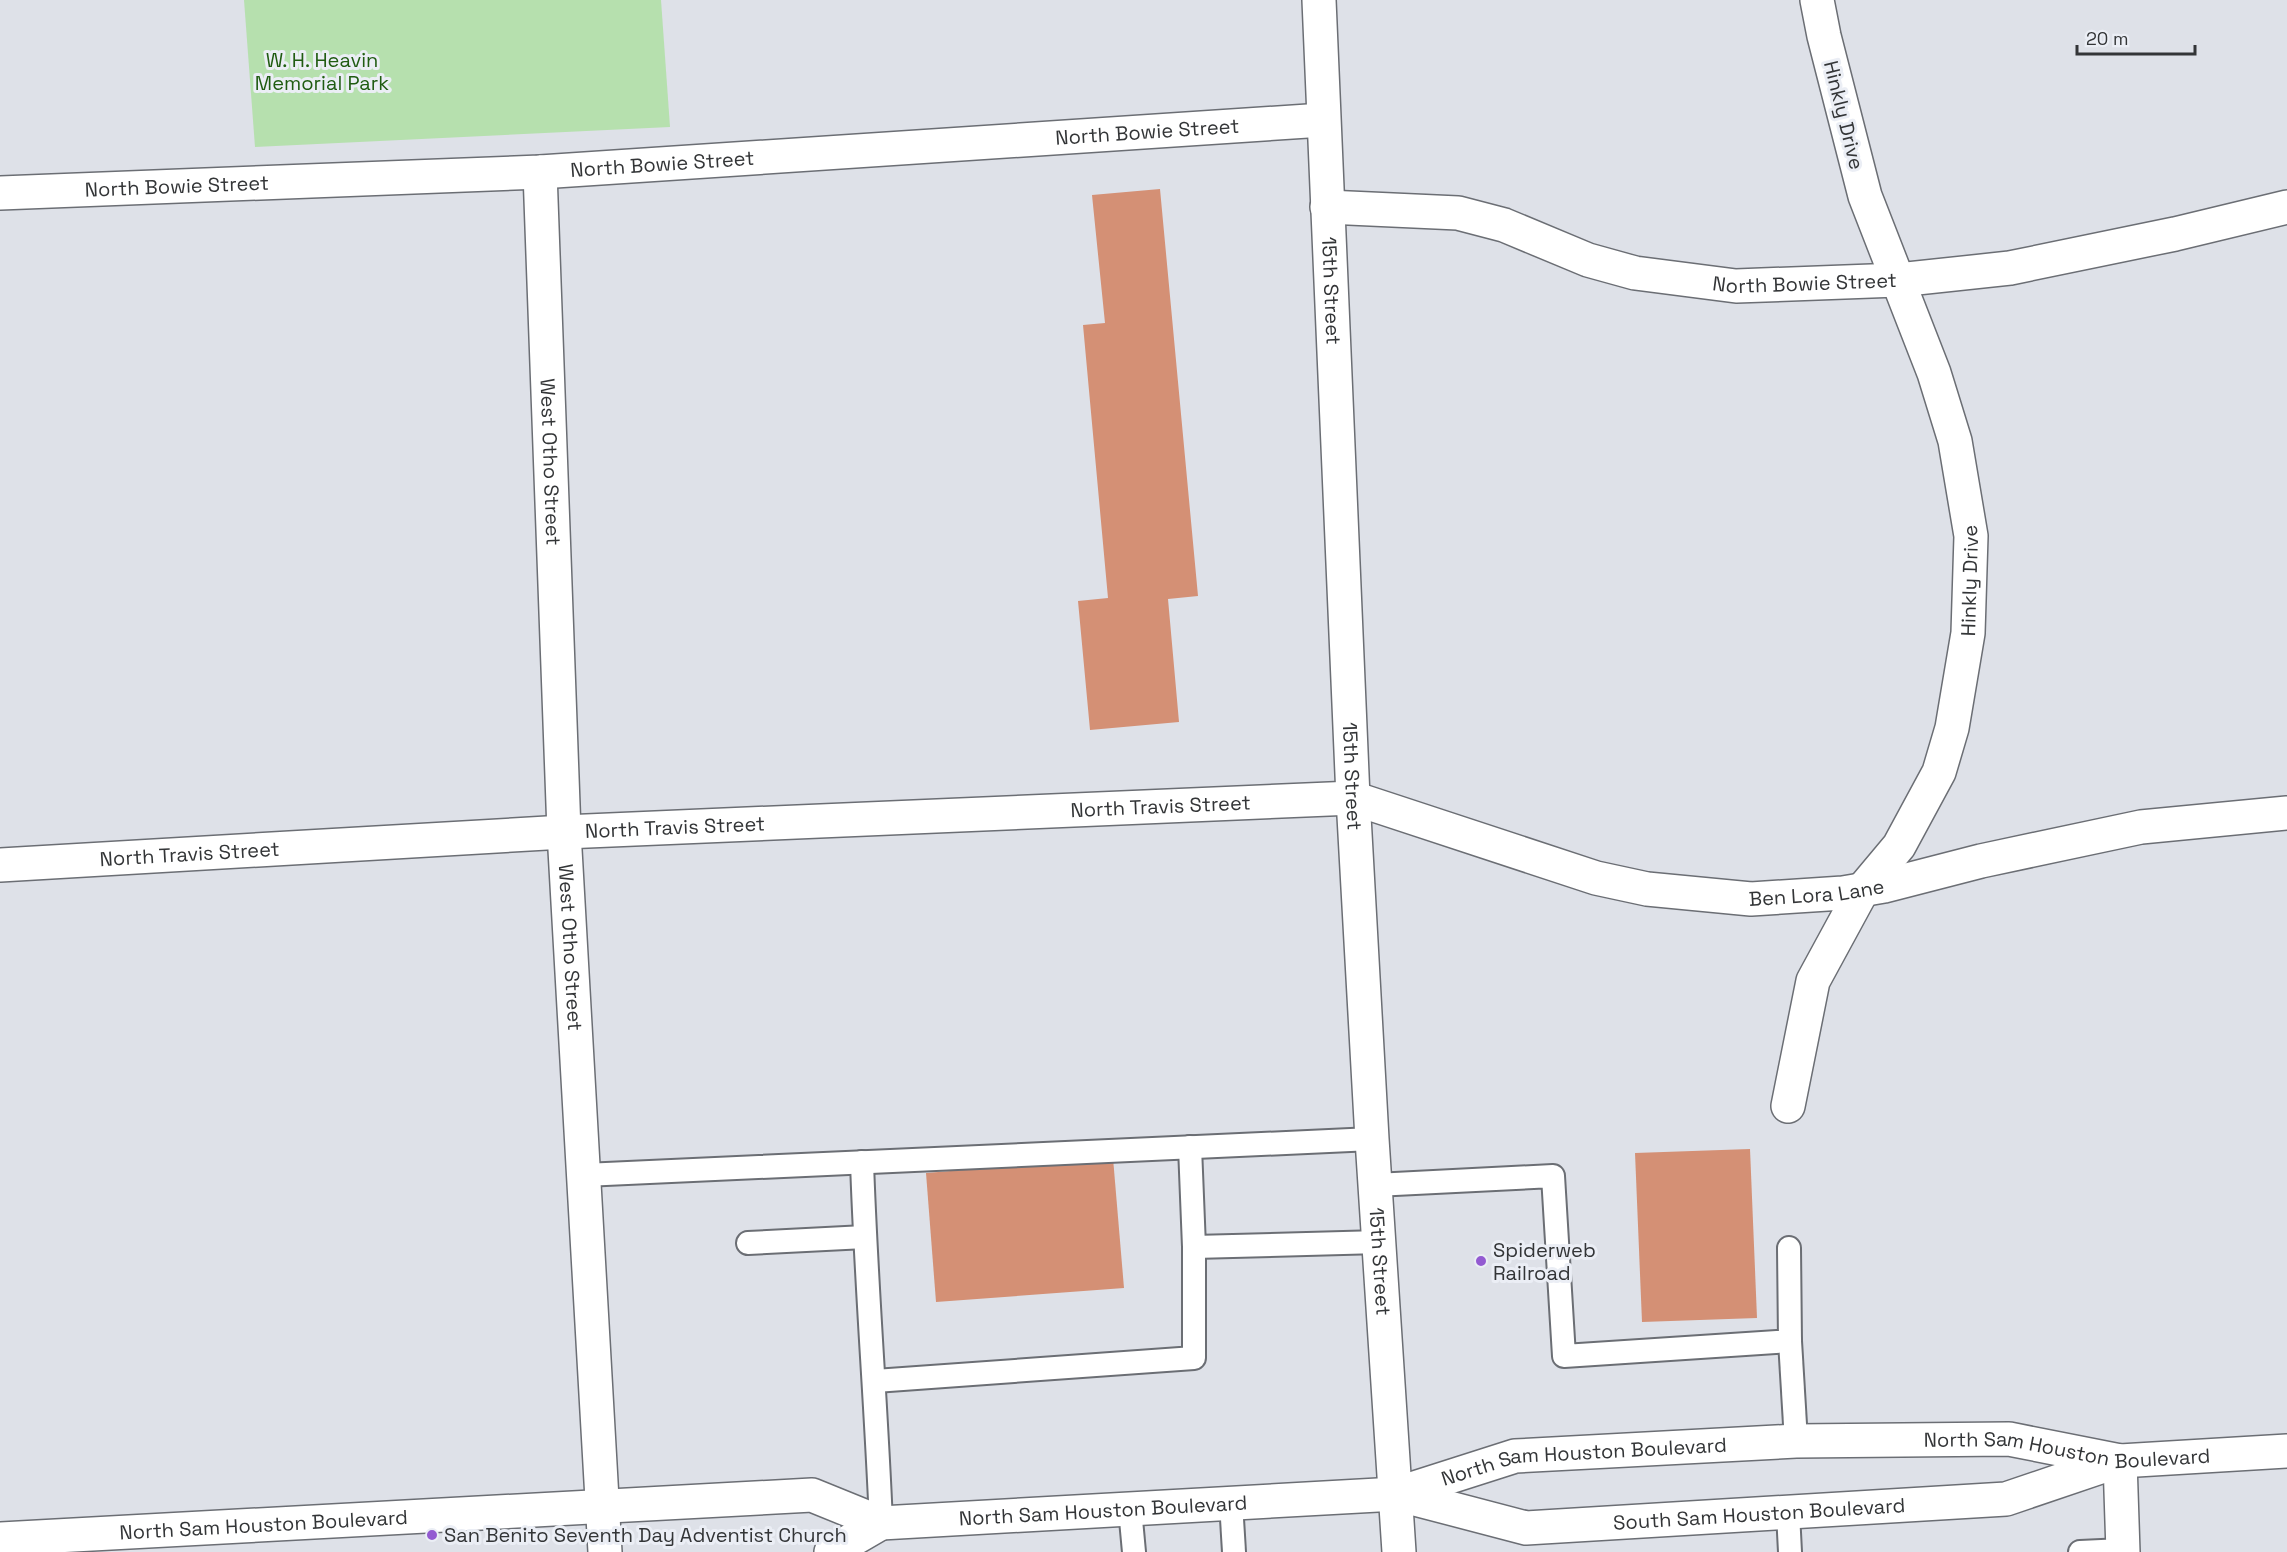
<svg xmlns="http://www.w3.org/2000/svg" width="2287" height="1552" font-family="'Space Grotesk',sans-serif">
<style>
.green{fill:#b6e0ae}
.building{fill:#d49075}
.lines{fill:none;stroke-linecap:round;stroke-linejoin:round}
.service-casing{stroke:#6b6e74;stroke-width:26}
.minor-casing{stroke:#6b6e74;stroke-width:36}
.secondary-casing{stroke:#6b6e74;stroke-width:36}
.primary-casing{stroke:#6b6e74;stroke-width:36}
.service{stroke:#fff;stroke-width:22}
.minor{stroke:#fff;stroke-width:33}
.secondary{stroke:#fff;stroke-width:33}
.primary{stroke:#fff;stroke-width:33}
.poi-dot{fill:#935ad1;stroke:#ebeef5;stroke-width:2}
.labels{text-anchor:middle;stroke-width:6;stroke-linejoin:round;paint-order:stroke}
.park-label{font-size:20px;fill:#205c12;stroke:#ebeef5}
.street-label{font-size:20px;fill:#333537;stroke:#ebeef5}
.poi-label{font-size:20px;fill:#333537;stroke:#ebeef5;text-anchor:start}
</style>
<rect width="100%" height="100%" fill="#dee1e8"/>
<!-- green -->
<path class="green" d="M244 0H661L670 127 255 147Z"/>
<!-- building -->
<g class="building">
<path d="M1160 189 1198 596 1168 599 1179 722 1090 730 1078 601 1108 598 1083 325 1105 323 1092 195Z"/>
<path d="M1750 1149 1757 1318 1642 1322 1635 1153Z"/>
<path d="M1113 1158 1124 1288 936 1302 926 1173Z"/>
</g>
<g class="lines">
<defs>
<g id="service">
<path d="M1190 1147 1194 1247 1380 1242"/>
<path d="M862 1162C866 1283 876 1402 881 1523"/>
<path d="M584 1175 1372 1139"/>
<path d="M1375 1185 1553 1176 1564 1356 1790 1341 1789 1248"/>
<path d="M748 1243 865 1237"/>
<path d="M1790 1341 1796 1441"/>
<path d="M875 1381 1194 1358V1247"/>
<path d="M1231 1502 1234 1552"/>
<path d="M1130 1509 1134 1552"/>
<path d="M1788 1513 1790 1552"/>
<path d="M2080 1552 2123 1550"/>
</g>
<g id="minor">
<path id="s1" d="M540 172 564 832 605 1552"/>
<path id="s2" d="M0 193 540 172 1323 120"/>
<path id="s3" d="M1327 207 1458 213 1504 225 1588 260 1635 273 1736 286 1898 280 2010 268 2175 234 2287 207"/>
<path id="s4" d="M0 865 564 832 1353 798 1596 878 1647 889 1751 899 1843 893 1884 886 1981 861 2141 827 2287 813"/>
<path id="s5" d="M1788 1106 1813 981 1863 889 1899 846 1939 772 1952 728 1968 633 1971 536 1955 441 1934 373 1865 196 1824 36 1817 0"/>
<path d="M2120 1461 2123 1552"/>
</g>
<g id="secondary">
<path id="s6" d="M1396 1494 1526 1528 2006 1499 2118 1461"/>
<path id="s7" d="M0 1539 812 1495 881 1523 1396 1494 1515 1456 1796 1441 2009 1439 2120 1461 2287 1451"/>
<path d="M831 1552 881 1523"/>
</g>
<g id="primary">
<path id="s8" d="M1319 0 1353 798 1372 1139 1399 1552"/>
</g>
</defs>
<!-- service casing -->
<use href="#service" class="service-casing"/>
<!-- minor casing -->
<use href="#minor" class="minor-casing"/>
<!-- secondary casing -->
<use href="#secondary" class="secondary-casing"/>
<!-- primary casing -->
<use href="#primary" class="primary-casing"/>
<!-- service -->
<use href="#service" class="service"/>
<!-- minor -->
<use href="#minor" class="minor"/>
<!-- secondary -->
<use href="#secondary" class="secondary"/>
<!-- primary -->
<use href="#primary" class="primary"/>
</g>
<!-- markers -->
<g class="poi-dot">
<circle cx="1481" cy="1261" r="6"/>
<circle cx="432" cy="1535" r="6"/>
</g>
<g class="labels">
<!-- park labels -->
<g class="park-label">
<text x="322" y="67">W. H. Heavin<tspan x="322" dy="23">Memorial Park</tspan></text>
</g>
<!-- street labels -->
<g class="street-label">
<text transform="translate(1844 115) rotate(76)" y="7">Hinkly Drive</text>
<text dy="7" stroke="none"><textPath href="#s2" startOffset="1149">North Bowie Street</textPath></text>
<text dy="7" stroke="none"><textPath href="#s2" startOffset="663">North Bowie Street</textPath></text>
<text dy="7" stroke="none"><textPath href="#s2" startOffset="177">North Bowie Street</textPath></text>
<text dy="7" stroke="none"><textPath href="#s3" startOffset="489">North Bowie Street</textPath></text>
<text dy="7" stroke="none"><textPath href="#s8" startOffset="291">15th Street</textPath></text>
<text dy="7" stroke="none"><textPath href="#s1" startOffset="290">West Otho Street</textPath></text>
<text dy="7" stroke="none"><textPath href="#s5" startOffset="567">Hinkly Drive</textPath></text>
<text dy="7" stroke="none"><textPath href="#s8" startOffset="777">15th Street</textPath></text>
<text dy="7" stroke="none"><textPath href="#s4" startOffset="1162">North Travis Street</textPath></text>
<text dy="7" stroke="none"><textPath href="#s4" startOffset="676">North Travis Street</textPath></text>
<text dy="7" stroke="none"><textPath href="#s4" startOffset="190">North Travis Street</textPath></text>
<text dy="7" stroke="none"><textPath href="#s4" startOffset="1833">Ben Lora Lane</textPath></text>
<text dy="7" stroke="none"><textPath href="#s1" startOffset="776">West Otho Street</textPath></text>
<text dy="7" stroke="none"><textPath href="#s8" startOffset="1263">15th Street</textPath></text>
<text dy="7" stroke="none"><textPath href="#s7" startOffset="2082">North Sam Houston Boulevard</textPath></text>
<text dy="7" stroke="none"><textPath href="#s7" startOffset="1596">North Sam Houston Boulevard</textPath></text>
<text dy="7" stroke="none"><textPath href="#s7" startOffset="1110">North Sam Houston Boulevard</textPath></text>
<text dy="7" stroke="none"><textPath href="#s6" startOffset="368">South Sam Houston Boulevard</textPath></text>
<text dy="7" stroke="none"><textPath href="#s7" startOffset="264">North Sam Houston Boulevard</textPath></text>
</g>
<!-- poi labels -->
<g class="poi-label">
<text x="1493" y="1257">Spiderweb<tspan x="1493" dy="23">Railroad</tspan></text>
<text x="444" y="1542">San Benito Seventh Day Adventist Church</text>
</g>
</g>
<!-- scale -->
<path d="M2077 45v9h118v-9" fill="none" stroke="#333537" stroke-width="3"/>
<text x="2086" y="45" font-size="18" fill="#333537" stroke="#ebeef5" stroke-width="4.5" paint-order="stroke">20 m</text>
</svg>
